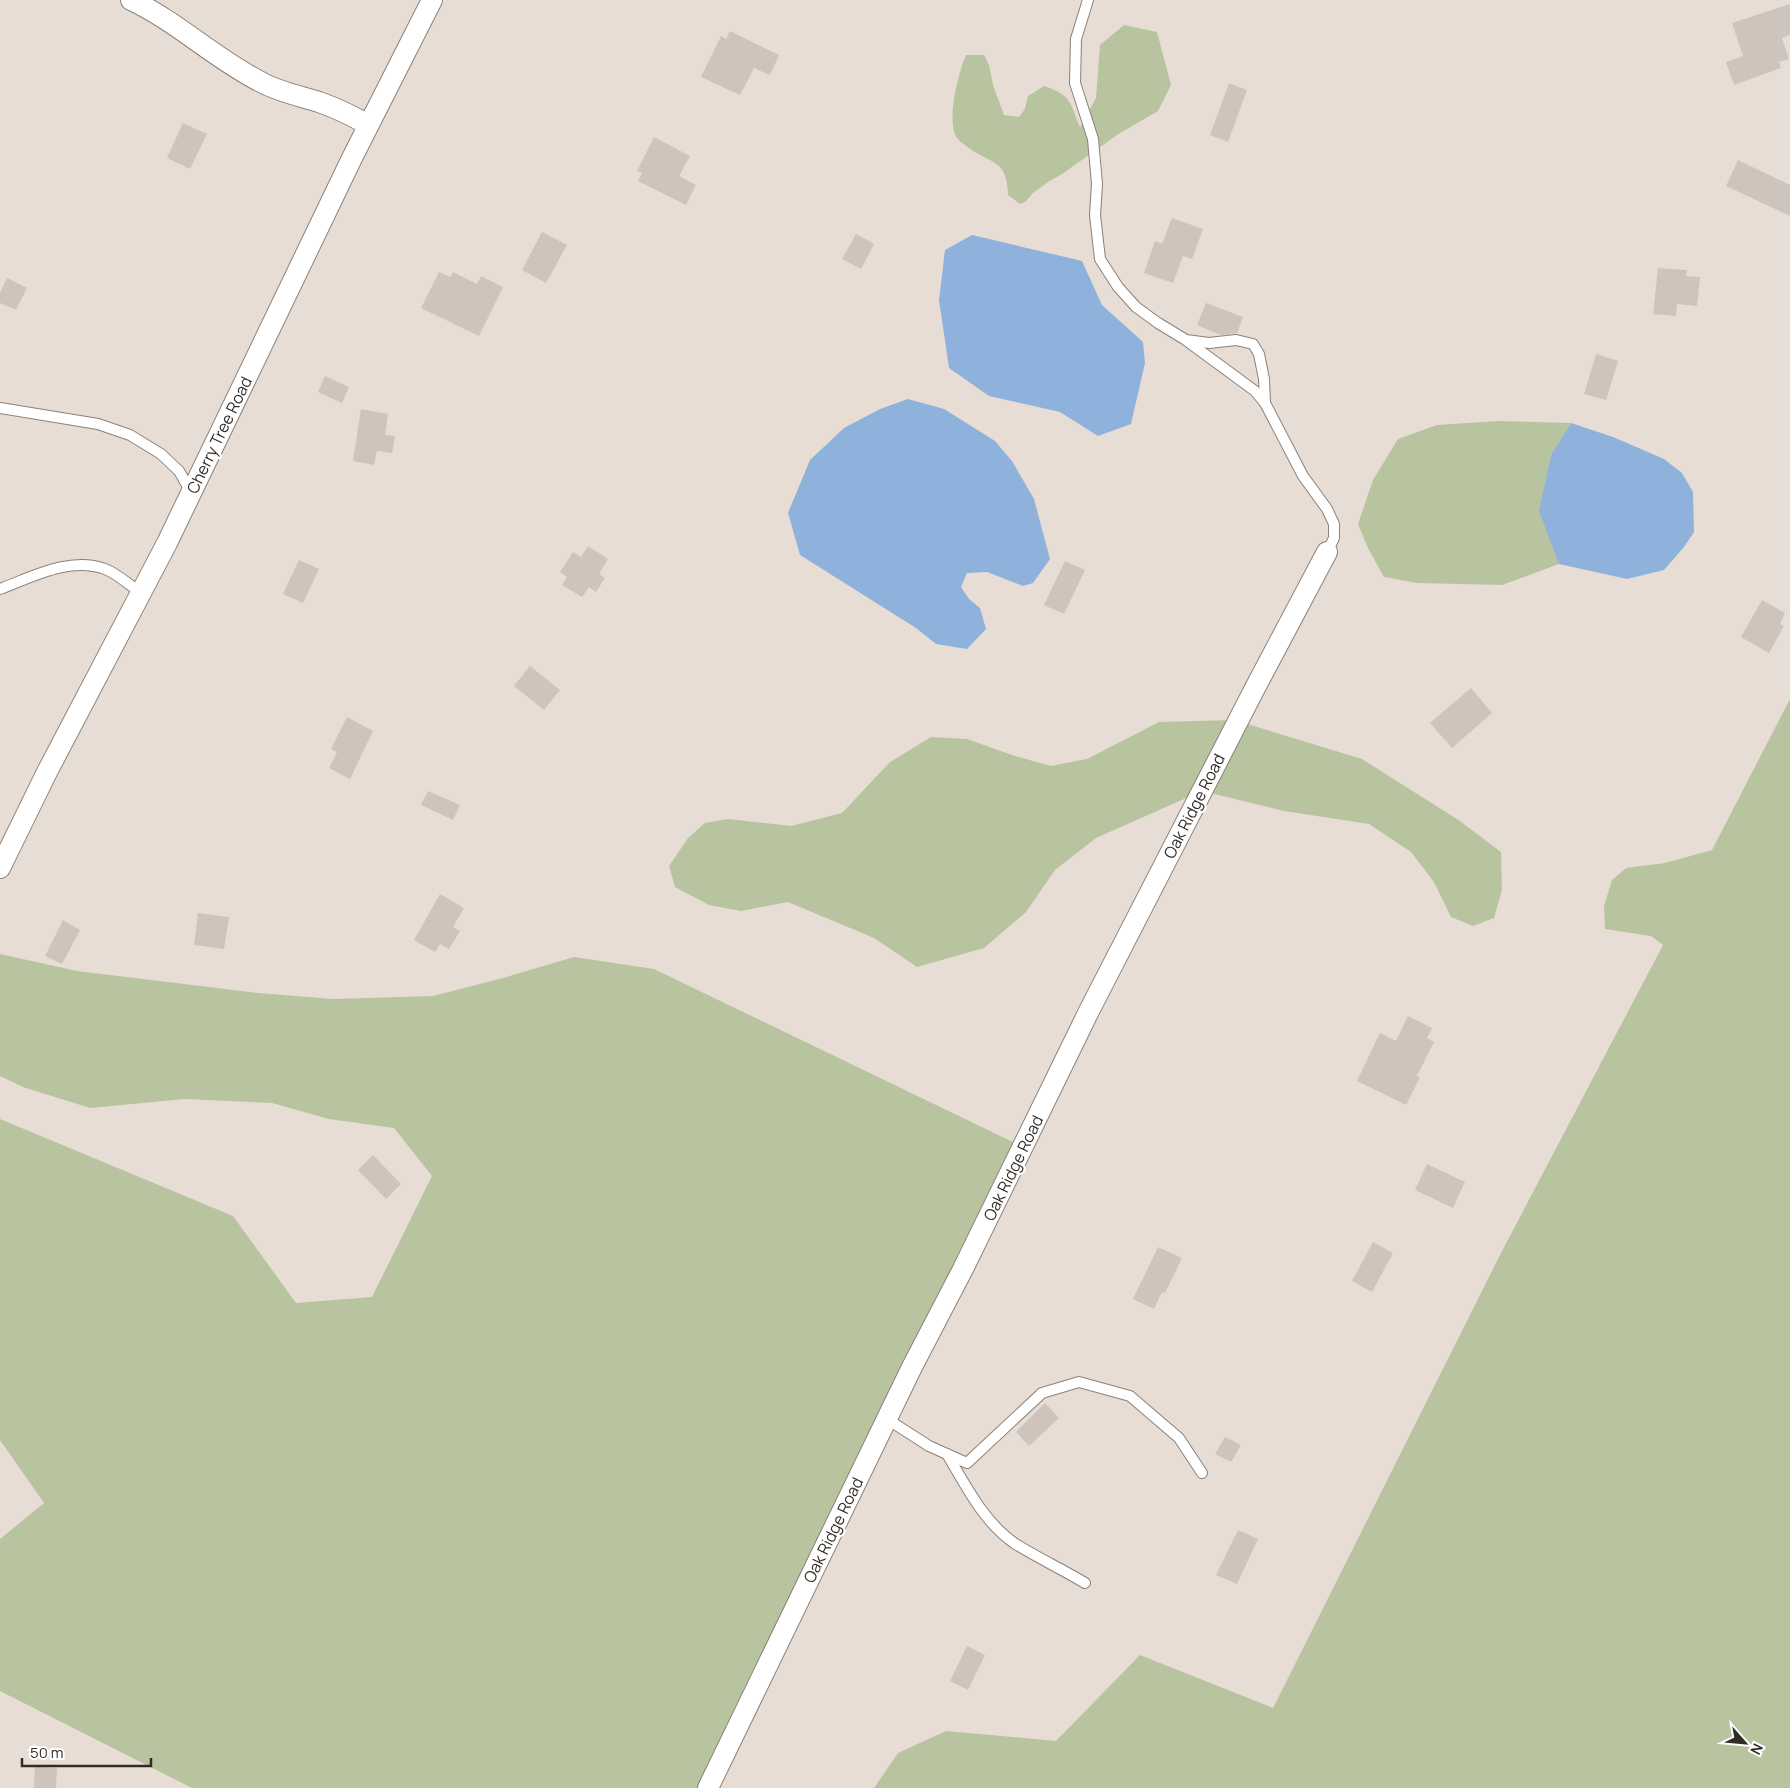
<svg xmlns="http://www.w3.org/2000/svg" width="1790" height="1788" font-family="Manrope,sans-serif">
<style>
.green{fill:#b8c49f}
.water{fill:#8eb2db}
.building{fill:#cec4bb}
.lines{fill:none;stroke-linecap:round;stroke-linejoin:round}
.lane-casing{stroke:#8b8178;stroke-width:12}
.street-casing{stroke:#8b8178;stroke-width:22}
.lane{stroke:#fff;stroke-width:10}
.street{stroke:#fff;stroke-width:20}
.labels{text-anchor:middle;stroke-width:4.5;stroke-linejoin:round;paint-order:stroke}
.street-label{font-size:16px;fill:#302c28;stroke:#fff}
</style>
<rect width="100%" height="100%" fill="#e8ddd4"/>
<!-- green -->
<g class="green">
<path d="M1124 25 1157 32 1171 85 1158 111 1120 133 1062 174 1048 182 1033 193 1025 202 1020 204 1008 195C1007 157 990 165 966 146 964 144 959 141 957 138 946 121 958 74 966 55H984L989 65 993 85 1004 115 1019 117 1025 109 1028 96 1044 86C1073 96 1069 102 1080 127L1096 98 1100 45Z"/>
<path d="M1499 421 1571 423 1551 455 1540 510 1559 564 1502 585 1417 583 1384 577 1368 548 1358 524 1373 480 1398 439 1437 425Z"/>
<path d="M1790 699V1788H874L898 1753 946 1731 1056 1741 1140 1655 1273 1708 1502 1251 1663 945 1651 936 1605 929 1604 906 1612 880 1626 868 1665 863 1712 850Z"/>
<path d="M1234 720 1362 759 1460 821 1501 852 1502 890 1494 918 1473 926 1451 917 1434 882 1411 852 1369 824 1284 811 1202 791 1096 838 1055 870 1026 912 984 948 917 967 874 938 788 902 741 911 709 905 675 887 669 866 688 838 705 823 728 819 791 826 842 813 890 762 931 737 967 739 1015 756 1051 766 1087 759 1159 722Z"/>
<path d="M0 954 77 971 258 993 333 999 433 996 503 978 574 957 654 969 1023 1147 703 1788H192L0 1691V1539L44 1503 0 1440V1119L233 1216 296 1303 372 1297 432 1176 394 1128 329 1119 272 1103 185 1099 90 1108 23 1087 0 1076Z"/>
</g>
<!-- water -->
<g class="water">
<path d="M972 235 1082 261 1102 305 1143 342 1145 363 1131 424 1098 436 1060 412 989 396 949 368 939 300 945 250Z"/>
<path d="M908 399 944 409 995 441 1012 461 1034 499 1050 559 1033 583 1023 586 987 572 967 573 961 587 969 599 980 608 986 629 967 649 936 644 916 628 800 555 788 513 810 460 844 428 880 409Z"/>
<path d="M1571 423 1613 437 1664 459 1682 473 1693 492 1694 532 1684 547 1664 570 1627 579 1559 564 1539 511 1551 455Z"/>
</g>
<!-- building -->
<g class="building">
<path d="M1790 4V35L1782 38 1789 59 1779 62 1781 68 1734 85 1726 62 1743 56 1732 23Z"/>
<path d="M730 31 779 55 770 75 754 68 740 95 701 77 721 36 726 39Z"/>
<path d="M1229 83 1247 90 1228 142 1210 135Z"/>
<path d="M183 123 207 134 190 169 167 158Z"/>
<path d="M654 137 690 156 679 176 696 185 686 205 638 181 642 173 637 171Z"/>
<path d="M1738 160 1790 185V216L1726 186Z"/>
<path d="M1172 218 1203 229 1192 259 1183 256 1173 283 1144 273 1155 241 1162 244Z"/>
<path d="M542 232 567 245 546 283 522 270Z"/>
<path d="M856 234 874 244 861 269 842 259Z"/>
<path d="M1658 268 1687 270 1686 276 1700 277 1697 306 1677 304 1676 316 1653 314Z"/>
<path d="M439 272 450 277 453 272 477 284 481 276 503 287 479 336 421 308Z"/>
<path d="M7 278 27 288 16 310 0 303V293Z"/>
<path d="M1206 303 1243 317 1237 333 1221 335 1197 325Z"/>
<path d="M1596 354 1618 361 1606 400 1584 394Z"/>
<path d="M325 376 349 387 342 403 318 392Z"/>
<path d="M361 409 388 414 385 435 395 436 392 453 377 451 374 465 353 461Z"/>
<path d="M588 546 608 559 599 574 605 578 596 592 589 587 582 597 562 585 567 577 560 572 573 552 581 557Z"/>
<path d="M299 560 319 569 303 603 283 594Z"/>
<path d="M1065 561 1085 570 1064 614 1044 605Z"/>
<path d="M1762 600 1785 613 1780 624 1784 626 1769 653 1741 637Z"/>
<path d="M530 666 560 690 544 710 514 686Z"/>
<path d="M1471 688 1492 713 1452 748 1430 723Z"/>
<path d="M347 717 373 731 350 779 329 768 337 752 331 749Z"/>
<path d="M428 791 460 805 453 820 421 805Z"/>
<path d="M440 894 464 908 453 927 460 931 449 949 440 944 435 952 414 940Z"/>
<path d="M198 913 229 917 224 949 194 945Z"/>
<path d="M63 920 80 930 62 964 45 956Z"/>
<path d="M1408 1016 1432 1028 1427 1038 1434 1042 1417 1076 1420 1077 1406 1105 1357 1081 1380 1033 1396 1041Z"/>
<path d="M373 1155 401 1184 386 1199 358 1170Z"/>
<path d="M1427 1164 1465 1182 1453 1208 1415 1190Z"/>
<path d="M1373 1242 1393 1253 1372 1292 1352 1281Z"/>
<path d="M1158 1247 1182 1258 1165 1293 1162 1292 1154 1309 1133 1299Z"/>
<path d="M1045 1403 1059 1418 1029 1446 1016 1432Z"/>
<path d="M1225 1437 1241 1445 1231 1462 1215 1454Z"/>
<path d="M1238 1530 1258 1539 1237 1584 1216 1575Z"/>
<path d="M967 1646 985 1655 968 1690 950 1681Z"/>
<path d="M35 1767 57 1768 56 1788H34Z"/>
</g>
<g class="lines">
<defs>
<g id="lane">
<path d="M1088 0 1076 39 1075 83 1093 139 1097 184 1095 215 1100 259 1118 287 1136 307 1158 323 1186 340 1209 343 1236 340 1253 344 1259 354 1264 379 1265 403 1303 476 1327 509 1334 524V538L1327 552"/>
<path d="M1187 341 1255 391 1265 403"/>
<path d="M0 408 98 424 130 435 161 454 179 471 191 492"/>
<path d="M0 589C32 577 70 556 105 569 118 574 129 585 141 593"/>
<path d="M887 1419 929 1446 967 1463 1042 1393 1079 1382 1130 1396 1179 1438 1202 1473"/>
<path d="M947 1454C966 1486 983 1521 1014 1543 1036 1557 1062 1569 1085 1583"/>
</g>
<g id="street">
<path d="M131 0C178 22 215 59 261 82 279 92 300 96 319 102 336 108 353 116 368 125"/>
<path d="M0 868 47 772 167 543 352 158 432 0"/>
<path d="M708 1788 912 1367 963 1269 1089 1011 1255 688 1327 552"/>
</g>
</defs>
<!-- lane casing -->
<use href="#lane" class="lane-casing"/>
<!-- street casing -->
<use href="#street" class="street-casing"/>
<!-- lane -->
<use href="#lane" class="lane"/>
<!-- street -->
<use href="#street" class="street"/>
</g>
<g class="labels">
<!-- street labels -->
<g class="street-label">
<text transform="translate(219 435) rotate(-64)" y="6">Cherry Tree Road</text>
<text transform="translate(1194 806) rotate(-63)" y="6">Oak Ridge Road</text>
<text transform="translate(1013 1168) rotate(-64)" y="6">Oak Ridge Road</text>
<text transform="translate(833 1530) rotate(-64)" y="6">Oak Ridge Road</text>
</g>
</g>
<!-- north arrow -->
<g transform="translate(1745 1743) rotate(117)" stroke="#ffffff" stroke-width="4" paint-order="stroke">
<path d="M0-4L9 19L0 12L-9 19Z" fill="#302c28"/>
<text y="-8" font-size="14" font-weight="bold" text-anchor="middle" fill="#302c28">N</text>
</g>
<!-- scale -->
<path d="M22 1758v8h129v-8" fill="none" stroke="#302c28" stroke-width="2.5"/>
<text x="30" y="1758" font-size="15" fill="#302c28" stroke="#ffffff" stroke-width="4" paint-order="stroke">50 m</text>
</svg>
